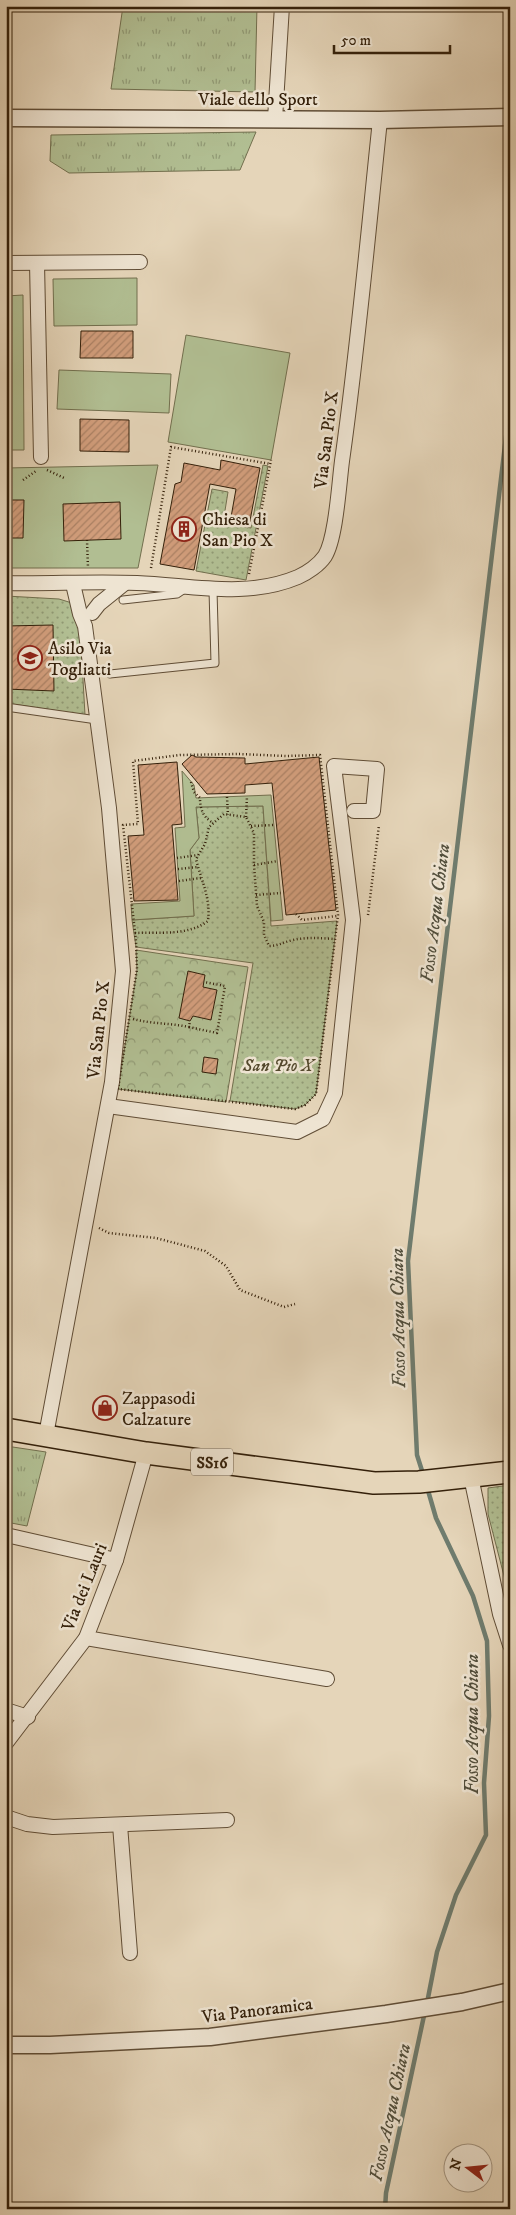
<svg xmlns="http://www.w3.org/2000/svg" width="516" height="2215" font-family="'IM FELL DW Pica',serif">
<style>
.grass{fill:url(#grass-tufts);stroke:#726f4e}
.forest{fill:url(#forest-crowns);stroke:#726f4e}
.park{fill:url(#park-dots);stroke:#726f4e}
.garden{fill:#b1be92;stroke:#726f4e}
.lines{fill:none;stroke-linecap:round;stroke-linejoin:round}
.stream{stroke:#6f7c6e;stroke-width:4.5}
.building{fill:url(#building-hatch);stroke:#34200a}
.service-casing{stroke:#604d36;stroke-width:9}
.minor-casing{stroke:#604d36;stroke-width:16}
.tertiary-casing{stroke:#604d36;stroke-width:19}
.primary-casing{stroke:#34200a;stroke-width:24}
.path{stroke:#34200a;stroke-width:2.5;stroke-dasharray:1 2.5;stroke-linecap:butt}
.service{stroke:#eee4d2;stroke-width:7}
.minor{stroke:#eee4d2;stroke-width:14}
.tertiary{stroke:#eee4d2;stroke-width:16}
.primary{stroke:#e5d5b9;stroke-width:21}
.labels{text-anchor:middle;stroke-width:5;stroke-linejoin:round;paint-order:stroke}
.shield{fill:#eee4d2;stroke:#6c5b46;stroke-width:1}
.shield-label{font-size:16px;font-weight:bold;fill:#34200a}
.street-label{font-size:18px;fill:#34200a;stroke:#eee4d2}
.poi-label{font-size:18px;fill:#34200a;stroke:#eee4d2;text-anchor:start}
.park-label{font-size:18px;font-style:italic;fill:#53482c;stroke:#eee4d2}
.water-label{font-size:19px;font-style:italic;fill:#514e3c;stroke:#eee4d2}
</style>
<defs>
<pattern id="grass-tufts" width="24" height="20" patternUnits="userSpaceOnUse" patternTransform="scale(1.25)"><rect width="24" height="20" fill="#b1be92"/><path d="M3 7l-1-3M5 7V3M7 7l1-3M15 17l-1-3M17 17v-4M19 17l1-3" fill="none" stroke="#919a75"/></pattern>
<pattern id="forest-crowns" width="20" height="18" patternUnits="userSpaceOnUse" patternTransform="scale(1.25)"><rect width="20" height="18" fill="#b1be92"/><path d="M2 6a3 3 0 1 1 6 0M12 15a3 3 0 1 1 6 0" fill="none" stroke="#919a75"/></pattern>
<pattern id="park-dots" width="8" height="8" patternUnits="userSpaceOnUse" patternTransform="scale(1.25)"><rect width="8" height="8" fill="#b1be92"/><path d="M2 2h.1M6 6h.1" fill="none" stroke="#919a75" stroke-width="1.8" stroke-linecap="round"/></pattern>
<pattern id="building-hatch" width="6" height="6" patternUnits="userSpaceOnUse" patternTransform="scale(1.25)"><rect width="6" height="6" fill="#d19d7b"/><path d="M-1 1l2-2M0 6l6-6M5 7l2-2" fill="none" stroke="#aa8063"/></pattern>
</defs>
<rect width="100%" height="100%" fill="#e5d5b9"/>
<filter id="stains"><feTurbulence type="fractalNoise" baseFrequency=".004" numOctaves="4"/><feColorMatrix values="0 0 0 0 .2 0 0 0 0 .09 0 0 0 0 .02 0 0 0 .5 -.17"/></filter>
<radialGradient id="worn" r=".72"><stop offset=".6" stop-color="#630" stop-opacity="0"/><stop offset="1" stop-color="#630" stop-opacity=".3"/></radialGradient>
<!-- grass -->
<g class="grass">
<path d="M123 6H257L255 92 111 89Z"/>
<path d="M256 132 240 170 69 173 50 161 51 135Z"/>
<path d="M6 1446 46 1452 27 1526 6 1522Z"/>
</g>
<!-- forest -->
<path class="forest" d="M136 950 248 967 226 1102 118 1089 137 970Z"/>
<!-- park -->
<g class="park">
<path d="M263 465 268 466 246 580 196 571 212 489 228 492 223 523 251 528Z"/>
<path d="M6 596 59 599 72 603 80 627 85 715 6 703Z"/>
<path d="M263 806 271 926 337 921 316 1094 305 1105 295 1109 230 1101 253 963 136 947 132 920 194 916 190 850 199 838 196 807Z"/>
<path d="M510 1485V1599L488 1514V1488Z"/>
</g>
<!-- garden -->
<g class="garden">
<path d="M137 278V325L54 326 53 279Z"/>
<path d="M23 295 24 450H6V296Z"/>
<path d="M186 335 290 353 271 460 168 442Z"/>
<path d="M59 370 171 374 169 413 57 409Z"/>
<path d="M158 465 138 568H6V468Z"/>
<path d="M182 771 194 785 196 798 271 795 283 920 271 921 263 806 196 807 199 838 190 850 194 916 132 920 131 904 180 901 175 828 185 827Z"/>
</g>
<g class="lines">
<!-- stream -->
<g class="stream">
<path d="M424 1477 417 1455 408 1261 510 403"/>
<path d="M427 1487 436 1518 473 1596 487 1641 489 1716 484 1783 486 1835 456 1895 437 1952 427 2003"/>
<path d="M385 2209 386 2193 425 2011"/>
</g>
</g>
<!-- building -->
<g class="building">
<path d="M81 331H133V358H80Z"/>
<path d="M80 419 129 420V452L80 451Z"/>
<path d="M221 460 260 468 249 526 230 523 236 489 210 484 194 570 160 564 175 484 181 482 184 463 220 470Z"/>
<path d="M6 500H24L23 538H6Z"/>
<path d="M120 502 121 539 64 541 63 504Z"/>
<path d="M53 625 54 691 6 689V626Z"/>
<path d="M192 755 196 757 245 758V764L319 757 336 910 286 915 272 783 245 785V793L207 794 182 764Z"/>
<path d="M177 762 182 824 172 825 178 900 134 901 128 836 144 835 138 765Z"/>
<path d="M188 971 205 975 203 987 217 990 211 1020 193 1016 190 1021 179 1018Z"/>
<path d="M204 1057 218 1059 216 1074 202 1072Z"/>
</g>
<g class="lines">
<defs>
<g id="service">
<path d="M123 600 177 594 186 588"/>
<path d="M110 674 215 663 213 590"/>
<path d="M6 707 97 720"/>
</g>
<g id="minor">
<path d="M275 119 282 6"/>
<path d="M6 263 140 262"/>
<path d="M37 263 41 457"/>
<path d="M6 583C50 584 94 581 137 583 191 585 246 599 298 577 307 573 319 565 325 556 336 538 339 484 342 461 358 348 368 234 380 120"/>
<path d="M92 613 99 604 125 583"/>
<path d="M108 1106 297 1132 323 1119 335 1093 353 920 334 766 377 769 373 811H354"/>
<path d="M46 1435 112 1082 123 971 109 808 85 626 80 614 73 584"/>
<path d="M471 1477 500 1614 510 1645"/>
<path d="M6 1535 116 1560"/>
<path d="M86 1638 327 1679"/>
<path d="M6 1710 28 1717"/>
<path d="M6 1743 86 1638 116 1560 146 1453"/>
<path d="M6 1817 27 1824 53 1827 227 1820"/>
<path d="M120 1825 130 1953"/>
</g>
<g id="tertiary">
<path d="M6 118 380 120 510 117"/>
<path d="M6 2045H50L210 2037 386 2014 462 2002 510 1991"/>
</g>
<path id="primary" d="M6 1429 146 1453 374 1483 419 1482 510 1472"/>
</defs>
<!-- service casing -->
<use href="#service" class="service-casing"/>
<!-- minor casing -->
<use href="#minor" class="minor-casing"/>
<!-- tertiary casing -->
<use href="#tertiary" class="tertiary-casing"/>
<!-- primary casing -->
<use href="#primary" class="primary-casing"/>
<!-- path -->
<g class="path">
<path d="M296 104 300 101 306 103"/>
<path d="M47 470 64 478"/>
<path d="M23 480 36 471"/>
<path d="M87 540 88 568"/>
<path d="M151 568 171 447 271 464"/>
<path d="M249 574 271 460"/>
<path d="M239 754 286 756 320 755 338 915 316 1094 305 1105 295 1109 118 1089 137 969 136 941 123 825 138 824 133 761 180 755Z"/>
<path d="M191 782 194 792 200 798C200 809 203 817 213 823"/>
<path d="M227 797 228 815"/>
<path d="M246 817 247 796"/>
<path d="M251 826 274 825"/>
<path d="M177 858 198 855"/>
<path d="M254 865 278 861"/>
<path d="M178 869 198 867"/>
<path d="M179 881 201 878"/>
<path d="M256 895 281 893"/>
<path d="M296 914 302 920 337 916"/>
<path d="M368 915 379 825"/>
<path d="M135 933C159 932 188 936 208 921 211 898 201 880 196 859L205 844 209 827 224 814 246 817 254 833V865L257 906 264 922V935L269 946C278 946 284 942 293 940 307 937 320 938 334 939"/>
<path d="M133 1019C152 1024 170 1023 189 1027L190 1021"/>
<path d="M189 1027 217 1033 225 986 204 982"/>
<path d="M99 1228 109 1233 156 1238 205 1251 226 1266 240 1290 284 1307 295 1304"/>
</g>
<!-- service -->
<use href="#service" class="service"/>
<!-- minor -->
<use href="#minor" class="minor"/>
<!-- tertiary -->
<use href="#tertiary" class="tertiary"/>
<!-- primary -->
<use href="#primary" class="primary"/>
</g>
<!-- icons -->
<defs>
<symbol id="building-ring" viewBox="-11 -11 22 22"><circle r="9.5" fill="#eee4d2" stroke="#8f2418" stroke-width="1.5"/><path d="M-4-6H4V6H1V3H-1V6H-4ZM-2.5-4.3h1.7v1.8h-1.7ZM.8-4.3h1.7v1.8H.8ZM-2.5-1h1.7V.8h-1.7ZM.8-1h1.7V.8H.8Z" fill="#8f2418"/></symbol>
<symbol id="school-ring" viewBox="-11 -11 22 22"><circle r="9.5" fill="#eee4d2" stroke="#8f2418" stroke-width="1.5"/><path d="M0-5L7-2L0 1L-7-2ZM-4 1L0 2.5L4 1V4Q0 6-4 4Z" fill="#8f2418"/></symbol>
<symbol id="shop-ring" viewBox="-11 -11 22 22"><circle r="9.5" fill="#eee4d2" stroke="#8f2418" stroke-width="1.5"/><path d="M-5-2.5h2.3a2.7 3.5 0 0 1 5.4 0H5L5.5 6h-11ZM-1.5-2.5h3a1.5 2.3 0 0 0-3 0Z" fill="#8f2418"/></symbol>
</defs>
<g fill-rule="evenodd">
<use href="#building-ring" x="170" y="515" width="28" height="28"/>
<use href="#school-ring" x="16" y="644" width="28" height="28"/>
<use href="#shop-ring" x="91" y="1394" width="28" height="28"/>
</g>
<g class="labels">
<!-- shield labels -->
<rect class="shield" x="191" y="1448.5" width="42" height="27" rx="4"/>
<g class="shield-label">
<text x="212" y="1468">SS16</text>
</g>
<!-- street labels -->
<g class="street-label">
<text x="258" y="105">Viale dello Sport</text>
<text transform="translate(326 440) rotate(-83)" y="6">Via San Pio X</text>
<text transform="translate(98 1030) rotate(-84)" y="6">Via San Pio X</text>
<text transform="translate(84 1587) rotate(-68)" y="6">Via dei Lauri</text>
<text transform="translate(257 2010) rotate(-7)" y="6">Via Panoramica</text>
</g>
<!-- poi labels -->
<g class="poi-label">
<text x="202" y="525">Chiesa di<tspan x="202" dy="21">San Pio X</tspan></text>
<text x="48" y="654">Asilo Via<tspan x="48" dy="21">Togliatti</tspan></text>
<text x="122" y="1404">Zappasodi<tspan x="122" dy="21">Calzature</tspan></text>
</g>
<!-- park labels -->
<g class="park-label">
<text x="278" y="1071">San Pio X</text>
</g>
<!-- water labels -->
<g class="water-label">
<text transform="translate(434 913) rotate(-83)" y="7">Fosso Acqua Chiara</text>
<text transform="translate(397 1318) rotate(-91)" y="7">Fosso Acqua Chiara</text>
<text transform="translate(471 1724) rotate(-90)" y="7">Fosso Acqua Chiara</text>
<text transform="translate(389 2112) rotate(-78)" y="7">Fosso Acqua Chiara</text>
</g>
</g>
<!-- margin -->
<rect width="516" height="2215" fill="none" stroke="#e5d5b9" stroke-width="25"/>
<rect x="8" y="8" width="501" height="2200" fill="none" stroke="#34200a" stroke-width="2.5"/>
<rect x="12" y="12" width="491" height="2190" fill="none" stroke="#34200a"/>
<!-- north arrow -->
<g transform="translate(468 2168) rotate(286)"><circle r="24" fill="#eee4d2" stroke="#a49682"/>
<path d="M0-4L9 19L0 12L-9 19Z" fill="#8f2418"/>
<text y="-8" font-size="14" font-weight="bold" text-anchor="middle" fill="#34200a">N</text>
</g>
<!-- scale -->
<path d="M334 45v8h116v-8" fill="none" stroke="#34200a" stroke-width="2.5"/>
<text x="341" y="45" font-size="15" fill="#34200a" stroke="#eee4d2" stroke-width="4" paint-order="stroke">50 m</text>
<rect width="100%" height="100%" filter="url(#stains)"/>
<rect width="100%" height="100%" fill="url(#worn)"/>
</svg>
